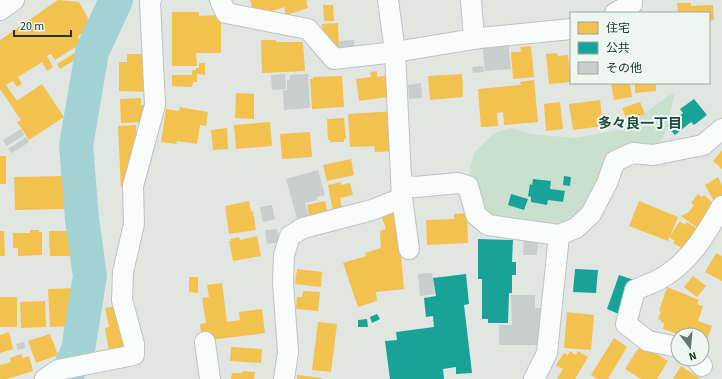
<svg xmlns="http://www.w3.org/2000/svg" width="722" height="379" font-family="'Source Sans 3','Noto Sans JP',sans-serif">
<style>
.green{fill:#cae0ce}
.homes{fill:#f2c14e}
.public{fill:#17a398}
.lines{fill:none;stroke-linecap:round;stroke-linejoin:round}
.river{stroke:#a1d3d4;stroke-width:34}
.building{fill:#c8cecb}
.minor-casing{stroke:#bec3c0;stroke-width:22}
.minor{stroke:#fafbfb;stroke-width:20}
.labels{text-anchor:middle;stroke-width:4;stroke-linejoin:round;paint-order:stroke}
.neighbourhood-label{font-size:14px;font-weight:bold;fill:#1d4a3a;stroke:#eef6f1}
</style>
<rect width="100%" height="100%" fill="#e1e6e3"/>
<!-- green -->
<path class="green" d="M674 94 669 120 663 138 654 148 637 149 589 206 560 230 491 220 475 197 469 173 474 153 494 133 511 128 532 134 574 138 623 129 668 96Z"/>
<!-- homes -->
<g class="homes">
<path d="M58 0 79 2 88 18 86 31 78 36 82 43 55 60 51 54 47 56 53 67 47 71 42 62 18 77 22 84 17 87 13 81 6 85 17 101 42 84 64 117 29 140 17 122 21 120 0 89V40Z"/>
<path d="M250 0H309L306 1 308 8 286 15 284 7 263 14 253 10Z"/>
<path d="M677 3H691V6L713 5 714 20 709 21V13H678Z"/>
<path d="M323 5H333L334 21H324Z"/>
<path d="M172 12H199V16L221 15V53H196L197 66H172Z"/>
<path d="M338 23 339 50 323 37 322 24Z"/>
<path d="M261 40H276V42H303L305 71 262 73Z"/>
<path d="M531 46 534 77 513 79 511 52H521L520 47Z"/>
<path d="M75 53 78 58 60 69 57 64Z"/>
<path d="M557 53 558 56 568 55 571 82 549 84 546 54Z"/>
<path d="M127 54H148L152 92 119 91V62H127Z"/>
<path d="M199 63H205V75L197 74V82H193L192 87 172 86V75H192V70H196V68H199Z"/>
<path d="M377 71V77L387 75 389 97 359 101 356 79 371 77 370 72Z"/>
<path d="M462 74 463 97 430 100 428 76Z"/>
<path d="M342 76 344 107 312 109 310 79H313V77Z"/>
<path d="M534 80 538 122 504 125 503 112 497 113 498 126 481 127 478 89 521 85 520 82Z"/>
<path d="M611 83H630L632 97 614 100Z"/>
<path d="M635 83H656V91L635 93Z"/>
<path d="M236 93 254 94V119L235 118Z"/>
<path d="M141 98V105H147L148 122 121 123 120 99Z"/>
<path d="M600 100 603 126 573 130 569 104Z"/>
<path d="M560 102 563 129 546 131 544 104Z"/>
<path d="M640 102 645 114 627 121 622 108Z"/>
<path d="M180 107 208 112 206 126 200 125 197 144 177 141 176 144 161 142 166 109 179 111Z"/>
<path d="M396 111 398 151 375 152 374 146 350 147 348 114Z"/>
<path d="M344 118 346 138 344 139V142H330V140H328L327 119Z"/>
<path d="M270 122 272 146 236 149 234 125Z"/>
<path d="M136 125 137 160 128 186 121 187 118 126Z"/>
<path d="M227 128 228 149 213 150 211 130Z"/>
<path d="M310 132 312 157 282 159 280 134Z"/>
<path d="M722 150V169L713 161Z"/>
<rect x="0" y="156" width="6" height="28"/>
<path d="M351 159 354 175 327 181 323 165Z"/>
<path d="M66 176 67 209 15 210 14 177Z"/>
<path d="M718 177 722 185V196L714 201 705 185Z"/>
<path d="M341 182V185L350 183 353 195 340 198 342 209 333 211 328 185Z"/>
<path d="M698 194 702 197 704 195 717 207 699 229 681 216 689 212 694 205 691 203Z"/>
<path d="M249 201 251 212 253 211 256 230 229 234 225 206Z"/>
<path d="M325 201 328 214 310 219 307 205Z"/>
<path d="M639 201 678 217 670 236 680 221 685 225 687 222 700 231 686 251 673 243 675 241 669 237 668 241 629 226Z"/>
<path d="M397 210 404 289 376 292 377 301 358 307 343 263 366 256 365 253 381 248 380 231 386 229 381 215Z"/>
<path d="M467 213 468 243 427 245 426 220 454 219V214Z"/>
<path d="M30 230H39V232H42V255L18 256V248H13V233H30Z"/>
<path d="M0 231H4L5 256H0Z"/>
<path d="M49 231H72L73 256H50Z"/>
<path d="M257 236 261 256 233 261 229 241H231L230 239 239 237 240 240Z"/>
<path d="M716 253 722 256V281L705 272Z"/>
<path d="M297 269 322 272 321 287 295 284Z"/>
<path d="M693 276 706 286 697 297 684 287Z"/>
<path d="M189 277H198V293L189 292Z"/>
<path d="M222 283 227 322 240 320 239 312 262 309 265 333 202 341 200 324 206 323 202 298 209 297 207 285Z"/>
<path d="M667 287 699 300 697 304 703 306 698 321 712 326 705 344 702 343V335H680L663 329 664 323 661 322V320L658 319 661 312 659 311Z"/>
<path d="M75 288 77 326 50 327 48 289Z"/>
<path d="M303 291 320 292 318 311 296 309 297 297H302Z"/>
<rect x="0" y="297" width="17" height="30"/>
<path d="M45 301 46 327 21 328 20 302Z"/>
<path d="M118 306 128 349 109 352 105 328 109 327 105 308Z"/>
<path d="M567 312 594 315 591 350 564 348Z"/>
<path d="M318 322 337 324 331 372 312 370Z"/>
<path d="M9 332 13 349 0 353V335Z"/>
<path d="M50 334 58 355 36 363 28 341Z"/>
<path d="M614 338 627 347 608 379H597L591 375Z"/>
<path d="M641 344 668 361 657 379H641L625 369Z"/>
<path d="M231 347 262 349 261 363 230 361Z"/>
<path d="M570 351 576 355 578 351 588 357 575 379H557L563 369 556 365 564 353 568 355Z"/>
<path d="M21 354 23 358 29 356 33 371 7 379H0V365L11 362 10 358Z"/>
<path d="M681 366 701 379H673Z"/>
<path d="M243 371 255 372 254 379H231L232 373H242Z"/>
<path d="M297 375 322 378V379H297Z"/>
</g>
<!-- public -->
<g class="public">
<path d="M694 99 707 115 694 125 691 122 675 135 667 126 683 113 680 109Z"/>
<path d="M564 176 571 177 570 186 563 185Z"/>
<path d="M533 179 551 181 550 189 565 191 563 202 548 200 547 205 531 202V197L528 196 530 184 532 185Z"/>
<path d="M511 194 528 199 524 210 508 205Z"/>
<path d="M478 239 513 240 512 262H516V275H512V293H509L508 323H488V319H482V279H478Z"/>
<path d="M575 269 598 270 596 293 573 292Z"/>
<path d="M466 274 469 304 464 305 472 373 456 374V367L443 369 444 379H390L385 341 397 340 396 332 434 327 433 316 426 317 424 298 436 296 433 278Z"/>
<path d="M619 275 634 280 621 315 607 309Z"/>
<path d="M377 314 380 319 372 323 370 317Z"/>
<path d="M367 319 368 327H358V320Z"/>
</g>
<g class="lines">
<!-- river -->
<path class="river" d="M65 379 78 350 90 276 82 219 76 146 92 52 116 0"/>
</g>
<!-- building -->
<g class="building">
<path d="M354 40 355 49H339V41Z"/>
<path d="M508 40 511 69 485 71 482 42Z"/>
<path d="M483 66 484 72 473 73 472 67Z"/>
<path d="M285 74 286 89 272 90 271 75Z"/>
<path d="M308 74 310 108 284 110 283 91 287 90V80H290V75Z"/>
<path d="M421 83 422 98 409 99 408 85Z"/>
<path d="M21 129 24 135 7 146 3 140Z"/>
<path d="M26 137 29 142 12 153 8 149Z"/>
<path d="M318 170 325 195 317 197V200L305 203 309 218 298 222 286 179Z"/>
<path d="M272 205 275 219 263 222 260 207Z"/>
<path d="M277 229 280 242 267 244 265 230Z"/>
<path d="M524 239 538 240 537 255H523Z"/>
<path d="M432 273 435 294 420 296 418 274Z"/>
<path d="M511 295H535V308H541V345H499V325H512Z"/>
<path d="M24 342 25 348 18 350 16 344Z"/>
</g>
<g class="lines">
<defs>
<g id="minor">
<path d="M220 0 226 13 308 29 334 59 395 52 480 38 571 29"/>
<path d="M471 0 474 39"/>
<path d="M0 10 14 0"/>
<path d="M615 13 632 4V0"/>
<path d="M402 185 415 187 458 183 468 186 476 215 488 225 559 235 576 228 591 214 607 183 615 161 633 153 653 155 703 145 722 129"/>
<path d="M402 198 409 249"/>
<path d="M205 342 210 379"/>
<path d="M678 347 648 341 626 324 635 290C643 286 651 284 658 280 689 264 706 234 722 206"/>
<path d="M696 359 702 366"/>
<path d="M45 379 58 370 134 355V344L122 300 123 272 134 224 133 186 155 105 150 2 151 0"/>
<path d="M284 379 288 352 283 283 284 255 290 236 303 228 372 210 402 198 395 52 388 0"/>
<path d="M534 379 547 353 559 235"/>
</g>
</defs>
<!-- minor casing -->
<use href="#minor" class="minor-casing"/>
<!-- minor -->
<use href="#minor" class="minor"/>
</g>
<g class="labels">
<!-- neighbourhood labels -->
<g class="neighbourhood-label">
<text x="640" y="128">多々良一丁目</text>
</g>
</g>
<!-- legend -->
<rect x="570" y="12" width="140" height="72" fill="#eef6f1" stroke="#9caaa3"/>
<rect x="578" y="22" width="20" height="12" fill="#f2c14e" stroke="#9caaa3"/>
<text x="606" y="32" font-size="12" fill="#20392f">住宅</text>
<rect x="578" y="42" width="20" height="12" fill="#17a398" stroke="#9caaa3"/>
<text x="606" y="52" font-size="12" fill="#20392f">公共</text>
<rect x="578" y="62" width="20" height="12" fill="#c8cecb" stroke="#9caaa3"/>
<text x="606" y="72" font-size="12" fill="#20392f">その他</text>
<!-- north arrow -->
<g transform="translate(690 347) rotate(164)"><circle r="19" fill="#eef6f1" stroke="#9caaa3"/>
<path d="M0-3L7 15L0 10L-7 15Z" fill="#64766e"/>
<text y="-6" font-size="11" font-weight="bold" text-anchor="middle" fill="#20392f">N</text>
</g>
<!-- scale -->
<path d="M14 30v6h57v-6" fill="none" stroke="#20392f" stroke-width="2"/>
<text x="20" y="30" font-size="12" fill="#20392f" stroke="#eef6f1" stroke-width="3" paint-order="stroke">20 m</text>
</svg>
